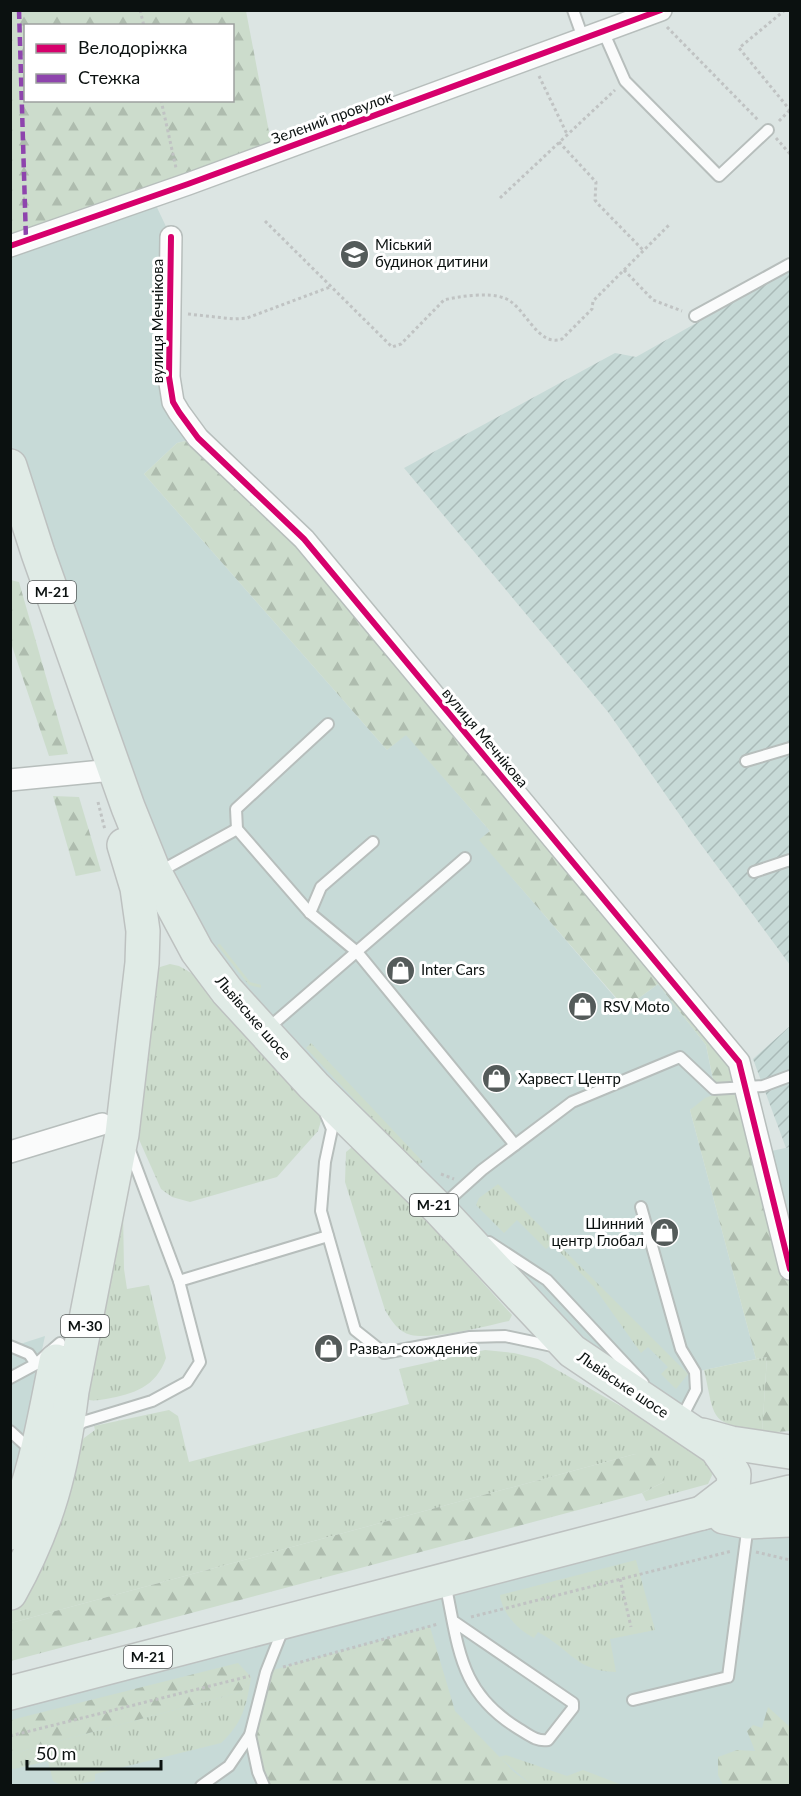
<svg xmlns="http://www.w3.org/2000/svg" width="801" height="1796" font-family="Lato,sans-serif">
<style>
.built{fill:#c7dad7}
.industrial{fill:url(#industrial-furrows)}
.grass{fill:url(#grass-tufts)}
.forest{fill:url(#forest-firs);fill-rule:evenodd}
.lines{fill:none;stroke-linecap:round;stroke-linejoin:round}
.lane-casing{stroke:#b7bebc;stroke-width:14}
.street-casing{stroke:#b7bebc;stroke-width:24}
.highway-casing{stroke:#bdc1c0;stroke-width:36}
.path{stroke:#c0c3c3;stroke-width:3;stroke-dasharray:3 3;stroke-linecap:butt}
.lane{stroke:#fafbfb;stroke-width:10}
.street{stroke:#fafbfb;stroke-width:21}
.highway{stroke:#e0ebe6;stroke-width:33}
.quiet{stroke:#8e44ad;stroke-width:4.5;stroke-dasharray:9 4.5;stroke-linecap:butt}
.cycleway-casing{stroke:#fff;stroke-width:10}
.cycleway{stroke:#d6006c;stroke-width:6}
.labels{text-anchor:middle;stroke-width:6;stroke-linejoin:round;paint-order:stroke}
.shield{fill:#fff;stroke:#545858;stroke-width:1.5}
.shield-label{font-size:14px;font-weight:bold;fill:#0b1110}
.street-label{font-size:15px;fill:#0b1110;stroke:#fff}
.poi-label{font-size:15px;fill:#0b1110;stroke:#fff;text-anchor:start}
</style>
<defs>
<pattern id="industrial-furrows" width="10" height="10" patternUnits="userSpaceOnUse" patternTransform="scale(1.5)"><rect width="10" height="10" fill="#c7dad7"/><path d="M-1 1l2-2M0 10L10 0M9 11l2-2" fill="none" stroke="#aabab8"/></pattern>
<pattern id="grass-tufts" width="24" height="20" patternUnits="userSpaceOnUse" patternTransform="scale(1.5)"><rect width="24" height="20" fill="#ccdccc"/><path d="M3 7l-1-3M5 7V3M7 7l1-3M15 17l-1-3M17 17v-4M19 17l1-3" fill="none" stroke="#aebcae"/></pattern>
<pattern id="forest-firs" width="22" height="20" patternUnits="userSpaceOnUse" patternTransform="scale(1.5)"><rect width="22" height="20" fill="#ccdccc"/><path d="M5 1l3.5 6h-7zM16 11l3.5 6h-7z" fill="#aebcae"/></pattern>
</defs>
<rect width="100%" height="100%" fill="#dce5e3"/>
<!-- built -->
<g class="built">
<path d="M152 197 171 237 169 377 198 438 177 443 144 474 387 750 406 734 490 831 480 840 618 1001H635L658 984 706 1045 716 1095 690 1110 756 1359 695 1372 696 1390 679 1422 642 1400 197 951 11 466 10 246Z"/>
<path d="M790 1147V1269L762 1153Z"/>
<path d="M45 1336 13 1485 11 1494V1347Z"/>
<path d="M702 1513 790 1520V1785L11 1786V1693Z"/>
</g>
<!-- industrial -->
<g class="industrial">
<path d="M790 270V965L691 831 608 712 404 468 615 353 636 357Z"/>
<path d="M790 1026V1147L786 1148 753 1059Z"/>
</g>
<!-- grass -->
<g class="grass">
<path d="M220 944 250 982 261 985V988L249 985 217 945Z"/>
<path d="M170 964 179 966 193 974 318 1108 321 1121 318 1131 277 1177 190 1202 172 1197 161 1189 137 1135 153 976 160 967Z"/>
<path d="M311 1043 423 1162 416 1165 306 1048Z"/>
<path d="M357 1143 512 1315 509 1321C486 1326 432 1340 411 1335 398 1332 391 1320 385 1310L345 1182 346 1152Z"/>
<path d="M498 1184 688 1374 676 1389 661 1374 668 1367 648 1347 641 1353 594 1287 552 1244 546 1249 517 1220 504 1233 476 1205 479 1198Z"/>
<path d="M123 1211 124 1269 127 1289 149 1285 166 1358C156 1387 134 1394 106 1399 98 1400 91 1402 83 1398Z"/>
<path d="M485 1350 514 1353 538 1359 696 1449 714 1471 708 1484 646 1501 642 1493 664 1482 635 1454 11 1623V1604L72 1458 84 1438 95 1430 94 1426 169 1410 178 1416 189 1462 409 1404 399 1369Z"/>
<path d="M767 1357 762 1433C708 1421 716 1422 704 1370Z"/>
<path d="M636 1560 655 1630 610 1639 616 1672C576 1671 570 1649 538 1632L534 1638C518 1630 502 1613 500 1595Z"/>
<path d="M251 1677C247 1705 242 1724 221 1743L95 1774V1781C80 1783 66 1789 53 1781L48 1761 14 1769 11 1768V1754L241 1692Z"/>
<path d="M506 1755 567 1776 583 1770 622 1785H532L499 1757Z"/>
</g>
<!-- forest -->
<g class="forest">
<path d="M10 11H246L273 153 11 246ZM26 26H232V100H26Z"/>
<path d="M198 438 291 526 739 1062 790 1270V1431L762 1433 767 1357 756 1359 690 1110 705 1098 716 1094 706 1045 658 984 635 1001H619L479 840 490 831 406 735 387 750 144 474 177 443Z"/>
<path d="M10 580 19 582 68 754 49 756 11 643Z"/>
<path d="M53 796 79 797 101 871 76 876Z"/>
<path d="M635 1454 666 1461 664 1482 642 1493 11 1661V1623Z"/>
<path d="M430 1627 455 1711 514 1772 532 1785H264L250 1735 266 1672Z"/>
<path d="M238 1663 251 1677 241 1692 11 1754V1720Z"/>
<path d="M768 1707 790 1727V1785H723L718 1775V1757L737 1750 755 1751 747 1731 753 1725 762 1728Z"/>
</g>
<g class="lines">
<defs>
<g id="lane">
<path d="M573 10 583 38"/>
<path d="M603 31 625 81 719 176 768 130"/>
<path d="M695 316 790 264"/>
<path d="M328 724 236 809 237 829 310 913 357 952 515 1145"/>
<path d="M746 761 790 748"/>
<path d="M156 868 168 867 237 829"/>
<path d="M754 872 790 860"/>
<path d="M310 913 321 887 373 842"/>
<path d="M266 1030 465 858"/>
<path d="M326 1115 332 1129 325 1162 321 1211 355 1330 384 1353 470 1337 505 1336 557 1347"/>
<path d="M441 1207 482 1170 572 1102 680 1057 714 1089 763 1086 790 1076"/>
<path d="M641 1207 681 1349 695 1372 696 1390 681 1419"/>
<path d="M489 1242 547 1280 643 1383"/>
<path d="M179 1281 328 1236"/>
<path d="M10 1346 29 1354 36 1364"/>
<path d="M10 1378 36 1364 60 1343"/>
<path d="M75 1427 83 1422 152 1401 187 1382 200 1362 179 1281 129 1148"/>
<path d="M10 1431 32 1451"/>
<path d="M445 1583C459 1647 458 1692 519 1729 529 1735 537 1742 548 1740L573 1708V1703L453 1621"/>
<path d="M633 1700 728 1677 748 1524"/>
<path d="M250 1735 258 1772 264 1786"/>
<path d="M201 1786 229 1766 250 1735 266 1672 283 1629"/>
</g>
<g id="street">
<path d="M171 237 169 377 173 402 179 412 198 438 304 539 739 1062 790 1269"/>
<path d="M10 246 188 184 661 10"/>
<path d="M10 780 102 771"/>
<path d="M10 1152 102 1124"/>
</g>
<g id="highway">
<path d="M10 466 38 553 128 807 153 869 197 951 227 991 314 1086 439 1209 572 1351 716 1448 734 1474 733 1489 702 1513"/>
<path d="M702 1435 731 1443 790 1452"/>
<path d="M724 1517 748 1522 790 1520"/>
<path d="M10 1533C35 1478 44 1419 56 1361"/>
<path d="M10 1593C48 1525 63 1467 72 1391L122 1134 142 963 143 931 137 888 124 845"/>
<path d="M10 1693 702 1513 790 1492"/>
</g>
</defs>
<!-- lane casing -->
<use href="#lane" class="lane-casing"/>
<!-- street casing -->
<use href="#street" class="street-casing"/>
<!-- highway casing -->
<use href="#highway" class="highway-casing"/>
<!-- path -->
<g class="path">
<path d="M140 10 144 26"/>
<path d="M785 10 739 48 790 110"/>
<path d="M667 27 759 121"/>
<path d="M539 76 567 134"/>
<path d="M161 100 176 168"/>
<path d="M779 121 790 110"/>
<path d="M776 138 790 154"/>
<path d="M559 142 596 182 595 200 598 204 643 250"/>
<path d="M500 198 615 90"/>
<path d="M265 221 392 347 401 344 444 300C460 296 489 292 504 298 525 305 537 348 562 339L592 309 593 301 670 224"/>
<path d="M624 270 653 300 682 311"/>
<path d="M188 314 234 319 247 318 330 287"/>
<path d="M98 802 105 830"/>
<path d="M441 1174 454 1179"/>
<path d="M756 1552 790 1560"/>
<path d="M620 1579 631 1627"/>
<path d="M471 1617 732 1551"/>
<path d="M283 1667 438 1624"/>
<path d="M10 1736 250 1676"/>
</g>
<!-- lane -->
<use href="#lane" class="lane"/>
<!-- street -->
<use href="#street" class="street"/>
<!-- highway -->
<use href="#highway" class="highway"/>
<!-- quiet -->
<path class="quiet" d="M19 10 26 240"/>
<defs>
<g id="cycleway">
<path d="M171 237 169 377 173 402 179 412 198 438 304 539 739 1062 790 1269"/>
<path d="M10 246 188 184 661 10"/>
</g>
</defs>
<!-- cycleway casing -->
<use href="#cycleway" class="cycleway-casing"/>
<!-- cycleway -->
<use href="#cycleway" class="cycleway"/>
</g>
<!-- icons -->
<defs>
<symbol id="school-disc" viewBox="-11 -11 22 22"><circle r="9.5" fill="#545b5a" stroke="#fff"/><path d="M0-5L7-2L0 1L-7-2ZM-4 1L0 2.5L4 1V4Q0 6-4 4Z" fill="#fff"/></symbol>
<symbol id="shop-disc" viewBox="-11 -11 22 22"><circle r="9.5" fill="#545b5a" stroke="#fff"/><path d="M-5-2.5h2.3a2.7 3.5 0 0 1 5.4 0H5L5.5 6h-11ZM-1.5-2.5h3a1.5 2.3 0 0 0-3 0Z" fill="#fff"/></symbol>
</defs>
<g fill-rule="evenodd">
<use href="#school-disc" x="338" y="238" width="33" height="33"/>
<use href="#shop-disc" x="384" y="954" width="33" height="33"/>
<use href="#shop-disc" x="566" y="990" width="33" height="33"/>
<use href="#shop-disc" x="480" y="1062" width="33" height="33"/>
<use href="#shop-disc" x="648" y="1216" width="33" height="33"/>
<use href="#shop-disc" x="312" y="1332" width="33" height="33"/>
</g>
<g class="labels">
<!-- shield labels -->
<g class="shield">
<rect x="28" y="581" width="48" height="22" rx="4.5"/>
<rect x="410" y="1194" width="48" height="22" rx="4.5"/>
<rect x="61" y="1315" width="48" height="22" rx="4.5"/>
<rect x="124" y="1646" width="48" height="22" rx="4.5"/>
</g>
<g class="shield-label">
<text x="52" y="597">М-21</text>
<text x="434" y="1210">М-21</text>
<text x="85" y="1331">М-30</text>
<text x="148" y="1662">М-21</text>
</g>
<!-- street labels -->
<g class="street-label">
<text transform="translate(332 118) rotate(-20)" y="5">Зелений провулок</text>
<text transform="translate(158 321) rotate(-90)" y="5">вулиця Мечнікова</text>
<text transform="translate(485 738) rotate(50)" y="5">вулиця Мечнікова</text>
<text transform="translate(253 1018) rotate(49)" y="5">Львівське шосе</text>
<text transform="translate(623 1385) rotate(34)" y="5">Львівське шосе</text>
</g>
<!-- poi labels -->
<g class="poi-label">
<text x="375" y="250">Міський<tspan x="375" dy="17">будинок дитини</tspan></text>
<text x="421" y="975">Inter Cars</text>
<text x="603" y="1012">RSV Moto</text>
<text x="518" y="1084">Харвест Центр</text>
<text x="644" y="1229" text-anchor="end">Шинний<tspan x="644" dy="17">центр Глобал</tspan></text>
<text x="349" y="1354">Развал-схождение</text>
</g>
</g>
<!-- border -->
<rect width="801" height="1796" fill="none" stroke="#0b1110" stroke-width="24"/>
<!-- legend -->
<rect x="24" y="24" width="210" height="78" fill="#ffffff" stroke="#9da09f" stroke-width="1.5"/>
<rect x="36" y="44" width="30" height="9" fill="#d6006c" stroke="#9da09f" stroke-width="1.5"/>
<text x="78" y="54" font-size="18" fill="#0b1110">Велодоріжка</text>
<rect x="36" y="74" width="30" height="9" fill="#8e44ad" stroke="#9da09f" stroke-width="1.5"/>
<text x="78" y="84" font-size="18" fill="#0b1110">Стежка</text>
<!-- scale -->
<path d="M27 1760v9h134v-9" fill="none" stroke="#0b1110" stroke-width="3"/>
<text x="36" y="1760" font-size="18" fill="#0b1110" stroke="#ffffff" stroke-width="4.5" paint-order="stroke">50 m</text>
</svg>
